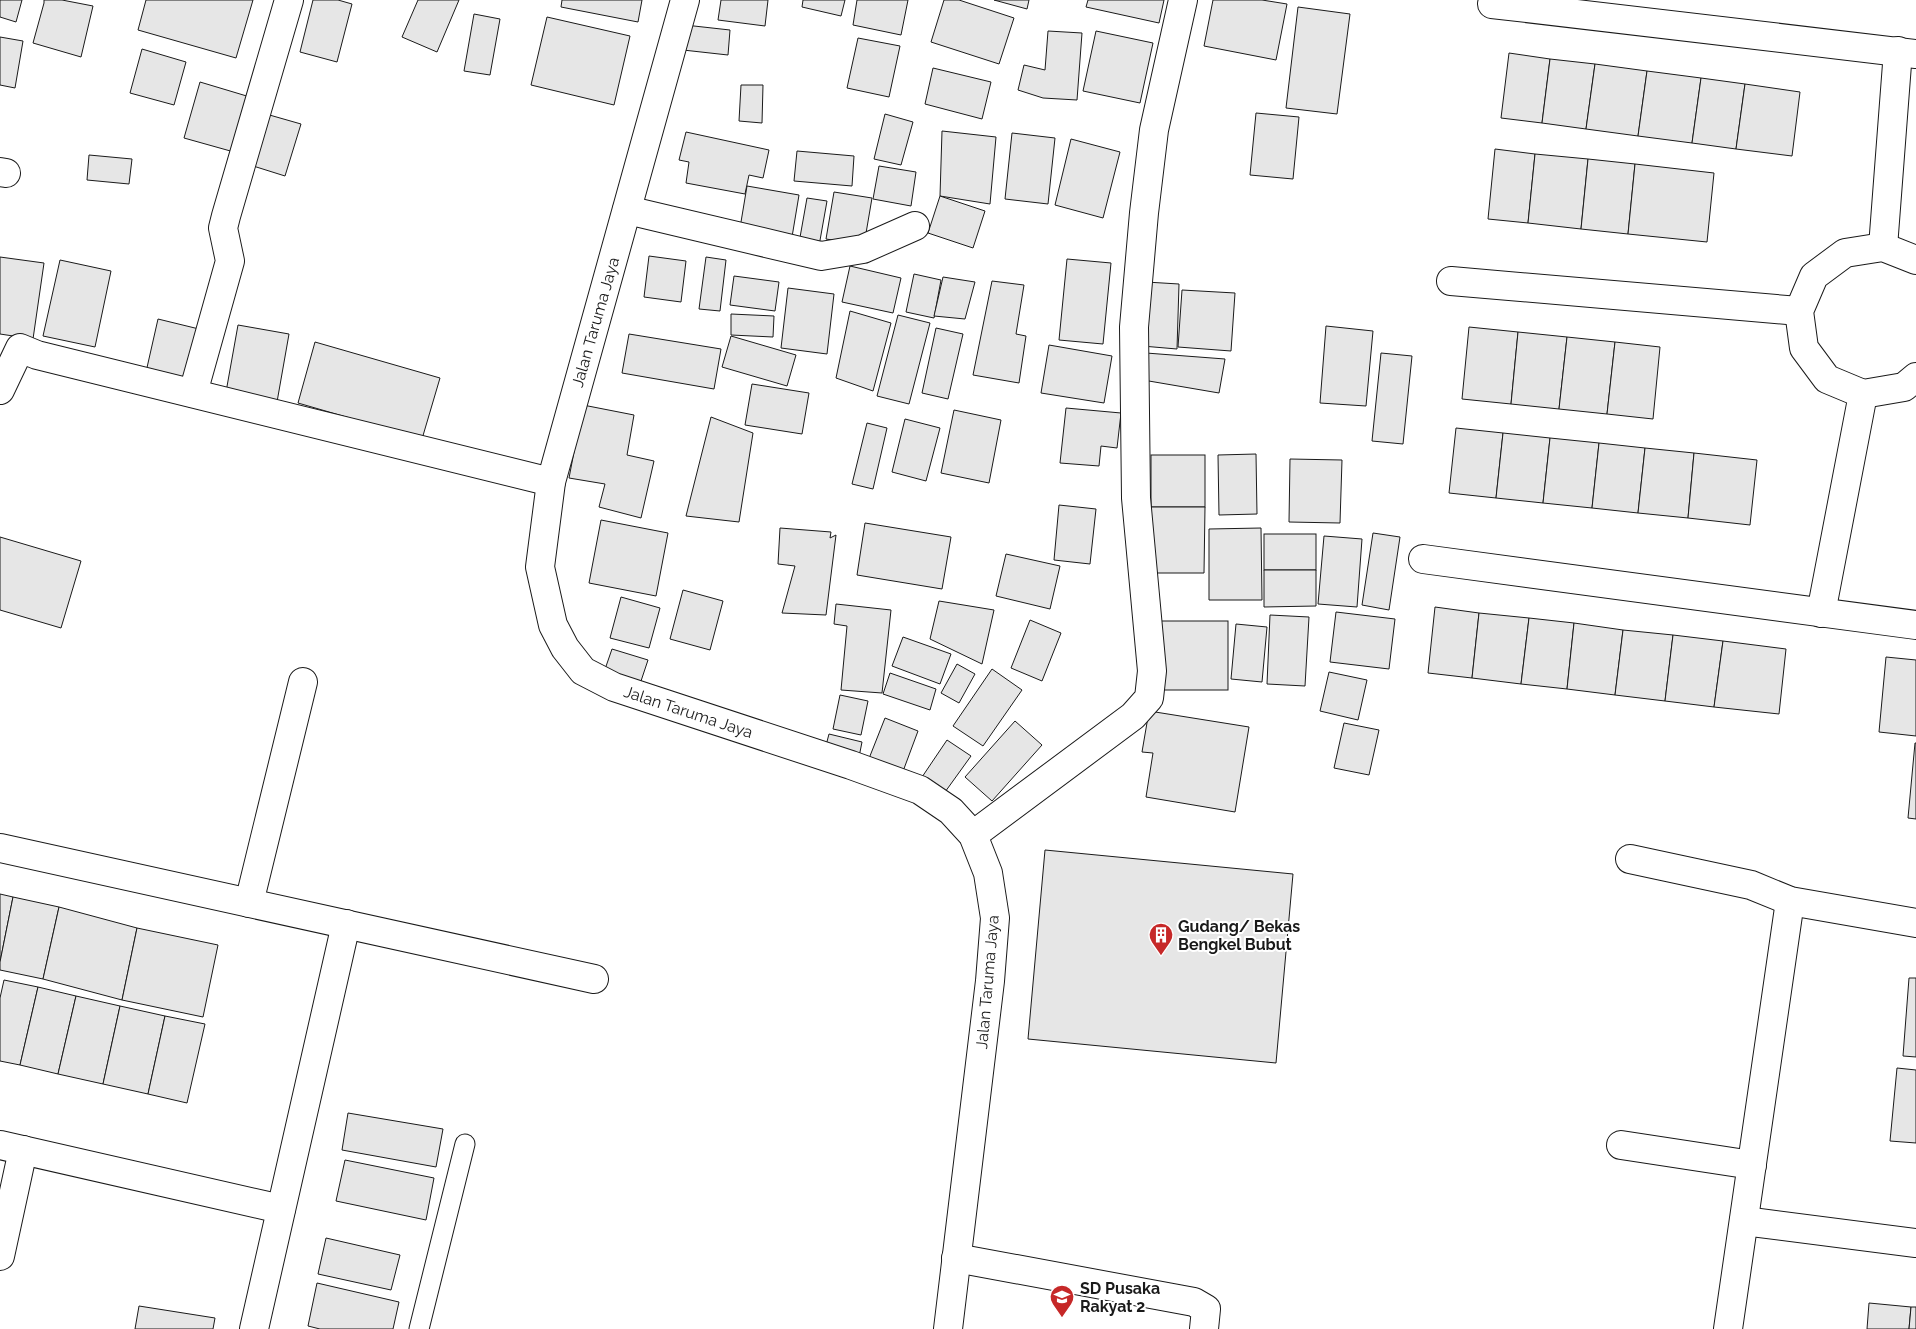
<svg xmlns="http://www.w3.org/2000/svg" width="1916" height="1329" font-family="Raleway,sans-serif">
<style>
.building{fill:#e6e6e6;stroke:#1a1a1a}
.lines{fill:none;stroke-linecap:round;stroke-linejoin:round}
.lane-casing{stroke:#1a1a1a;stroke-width:21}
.street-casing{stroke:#1a1a1a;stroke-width:30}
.primary-casing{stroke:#1a1a1a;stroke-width:30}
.lane{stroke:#fff;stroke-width:19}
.street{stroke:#fff;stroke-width:28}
.primary{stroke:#fff;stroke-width:28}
.labels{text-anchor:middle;stroke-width:4;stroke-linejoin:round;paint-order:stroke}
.street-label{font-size:16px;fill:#1a1a1a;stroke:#fff}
.poi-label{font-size:16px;font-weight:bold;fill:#1a1a1a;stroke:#fff;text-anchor:start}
</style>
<rect width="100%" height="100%" fill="#fff"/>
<!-- building -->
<g class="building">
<path d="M0 0H22L16 22 0 17Z"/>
<path d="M44 0H62L93 6 81 57 33 43 44 3Z"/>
<path d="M146 0H253L236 58 138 30Z"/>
<path d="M313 0H338L352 4 337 62 300 52Z"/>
<path d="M418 0H459L437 52 402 37Z"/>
<path d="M562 0H642L638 22 561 7Z"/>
<path d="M721 0H768L765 26 718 20Z"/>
<path d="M803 0H845L841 16 802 7Z"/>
<path d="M857 0H908L901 35 853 25Z"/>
<path d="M944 0H959L1014 18 999 64 931 42Z"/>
<path d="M994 0H1029L1027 9Z"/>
<path d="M1088 0H1164L1159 23 1086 7Z"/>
<path d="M1213 0H1262L1287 4 1276 60 1204 46Z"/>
<path d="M1298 7 1350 14 1337 114 1286 108Z"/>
<path d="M474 14 500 19 490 75 464 71Z"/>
<path d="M547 17 630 36 614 105 531 85Z"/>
<path d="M685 25 730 30 728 55 683 50Z"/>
<path d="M1048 31 1082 33 1077 100 1043 98 1018 90 1024 65 1045 70Z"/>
<path d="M1096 31 1153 43 1140 103 1083 91Z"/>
<path d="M0 37 23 41 15 88 0 85Z"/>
<path d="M858 38 900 46 889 97 847 88Z"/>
<path d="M142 49 186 62 174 105 130 93Z"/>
<path d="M1509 53 1550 59 1542 123 1501 118Z"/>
<path d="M1550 59 1595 64 1586 129 1542 123Z"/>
<path d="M1595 64 1647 71 1638 136 1586 129Z"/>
<path d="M933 68 991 82 982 119 925 104Z"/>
<path d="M1647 71 1701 78 1692 143 1638 136Z"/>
<path d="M1701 78 1745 84 1736 149 1692 143Z"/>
<path d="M200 82 250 97 234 152 184 138Z"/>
<path d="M1745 84 1800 92 1792 156 1736 149Z"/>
<path d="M741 85H763L762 123 739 121Z"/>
<path d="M1256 113 1299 117 1293 179 1250 175Z"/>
<path d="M266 114 301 124 285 176 250 165Z"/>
<path d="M885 114 913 122 901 165 874 159Z"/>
<path d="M942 131 996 137 990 204 940 196Z"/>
<path d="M686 132 769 150 763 178 749 175 745 194 686 183 689 162 679 160Z"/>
<path d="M1012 133 1055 138 1048 204 1005 199Z"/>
<path d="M1071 139 1120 152 1103 218 1055 205Z"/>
<path d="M1495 149 1535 154 1528 223 1488 219Z"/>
<path d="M797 151 854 156 852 186 794 181Z"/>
<path d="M1535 154 1588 159 1581 229 1528 223Z"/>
<path d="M89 155 132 159 129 184 87 180Z"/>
<path d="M1588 159 1635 164 1628 234 1581 229Z"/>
<path d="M1635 164 1714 173 1707 242 1628 234Z"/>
<path d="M879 166 916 172 911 206 873 199Z"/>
<path d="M747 186 799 195 791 243 739 234Z"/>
<path d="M834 192 872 198 864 245 826 239Z"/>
<path d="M940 196 985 211 973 248 928 233Z"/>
<path d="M807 198 827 201 819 246 799 243Z"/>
<path d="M649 256 686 261 681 302 644 297Z"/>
<path d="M0 257 44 263 33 339 0 334Z"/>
<path d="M706 257 726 260 720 311 699 309Z"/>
<path d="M1067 259 1111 263 1103 344 1059 340Z"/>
<path d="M60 260 111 271 95 347 43 336Z"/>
<path d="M850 266 901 278 893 313 842 302Z"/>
<path d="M914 274 941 280 934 318 906 312Z"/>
<path d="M734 276 779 282 775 311 730 305Z"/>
<path d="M943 277 975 282 965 319 934 316Z"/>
<path d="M992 281 1024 285 1016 334 1026 336 1019 383 973 375Z"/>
<path d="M1146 282 1179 284 1177 349 1142 346Z"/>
<path d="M788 288 834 294 827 354 781 348Z"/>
<path d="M1182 290 1235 293 1231 351 1178 347Z"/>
<path d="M850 311 891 323 873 391 836 378Z"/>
<path d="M731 314 774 316 773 337 731 335Z"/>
<path d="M898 315 930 323 909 404 877 396Z"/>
<path d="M158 319 199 329 186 382 146 372Z"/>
<path d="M238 325 289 334 277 402 226 392Z"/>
<path d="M1326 326 1373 331 1366 406 1320 403Z"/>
<path d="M1469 327 1518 332 1511 404 1462 399Z"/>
<path d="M936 328 963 334 948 399 922 393Z"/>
<path d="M1518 332 1567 337 1559 409 1511 404Z"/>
<path d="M629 334 721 349 714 389 622 373Z"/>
<path d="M731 336 796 355 787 386 722 367Z"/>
<path d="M1567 337 1615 342 1607 414 1559 409Z"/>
<path d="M315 342 440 378 422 439 298 403Z"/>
<path d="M1615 342 1660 347 1653 419 1607 414Z"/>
<path d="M1049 345 1112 356 1104 403 1041 393Z"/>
<path d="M1146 353 1225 359 1219 393 1143 380Z"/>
<path d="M1381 353 1412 356 1403 444 1372 441Z"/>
<path d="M752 384 809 393 802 434 745 425Z"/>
<path d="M583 405 634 415 627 455 654 461 641 518 599 507 605 484 569 478Z"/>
<path d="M1066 408 1121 413 1117 448 1101 446 1099 466 1060 463Z"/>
<path d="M954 410 1001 420 989 483 941 473Z"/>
<path d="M711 417 753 433 739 522 686 516Z"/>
<path d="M905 419 940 428 926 481 892 472Z"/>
<path d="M867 423 887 428 873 489 852 484Z"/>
<path d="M1456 428 1503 433 1496 498 1449 493Z"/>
<path d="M1503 433 1550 438 1543 503 1496 498Z"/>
<path d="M1550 438 1599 443 1592 508 1543 503Z"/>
<path d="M1599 443 1645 448 1638 513 1592 508Z"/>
<path d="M1645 448 1694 453 1688 518 1638 513Z"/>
<path d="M1694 453 1757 460 1750 525 1688 518Z"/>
<path d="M1256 454 1257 514 1219 515 1218 455Z"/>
<rect x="1151" y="455" width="54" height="52"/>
<path d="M1290 459 1342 460 1340 523 1289 522Z"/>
<path d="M1059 505 1096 509 1090 564 1054 560Z"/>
<path d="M1151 507H1205L1204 573H1150Z"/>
<path d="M601 520 668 533 656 596 589 583Z"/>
<path d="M865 523 951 537 942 589 857 575Z"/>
<path d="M780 528 831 532 830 538 836 535 826 615 782 613 795 566 778 564Z"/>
<path d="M1261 528 1262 600H1209V529Z"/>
<path d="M1373 533 1400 537 1389 610 1362 605Z"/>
<rect x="1264" y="534" width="52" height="36"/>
<path d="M1324 536 1362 539 1357 607 1318 604Z"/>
<path d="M0 537 81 561 61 628 0 610Z"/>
<path d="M1006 554 1060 566 1050 609 996 596Z"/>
<path d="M1264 570H1316V606L1264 607Z"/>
<path d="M683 590 723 601 710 650 670 639Z"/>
<path d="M621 597 660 608 649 648 610 638Z"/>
<path d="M939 601 994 610 982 664 930 639Z"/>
<path d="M836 604 891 610 882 693 841 690 847 626 834 624Z"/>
<path d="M1435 607 1479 613 1472 678 1428 673Z"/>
<path d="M1336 612 1395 619 1389 669 1330 662Z"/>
<path d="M1479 613 1529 618 1521 684 1472 678Z"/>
<path d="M1270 615 1309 617 1305 686 1267 684Z"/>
<path d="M1529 618 1574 623 1567 689 1521 684Z"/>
<path d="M1030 620 1061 633 1042 681 1011 668Z"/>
<rect x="1155" y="621" width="73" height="69"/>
<path d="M1574 623 1623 630 1615 695 1567 689Z"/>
<path d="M1236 624 1267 627 1262 682 1231 679Z"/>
<path d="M1623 630 1673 635 1665 701 1615 695Z"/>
<path d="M1673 635 1723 641 1714 707 1665 701Z"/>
<path d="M903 637 951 654 940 684 892 666Z"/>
<path d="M1723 641 1786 649 1779 714 1714 707Z"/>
<path d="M612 649 648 660 639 687 603 675Z"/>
<path d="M1886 657 1916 660V736L1879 732Z"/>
<path d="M957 664 975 674 959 703 941 693Z"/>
<path d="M992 669 1022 690 983 746 953 726Z"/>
<path d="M1329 672 1367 680 1358 720 1320 711Z"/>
<path d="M890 673 936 689 930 710 883 694Z"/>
<path d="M840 695 868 701 861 735 833 729Z"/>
<path d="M1149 711 1249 727 1235 812 1146 797 1153 753 1142 752Z"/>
<path d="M885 718 918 731 902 774 868 761Z"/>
<path d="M1015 721 1042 745 992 801 965 777Z"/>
<path d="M1344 723 1379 730 1369 775 1334 768Z"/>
<path d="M829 734 862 742 858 762 824 753Z"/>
<path d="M947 740 971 756 940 799 918 783Z"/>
<path d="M1915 743H1916V819L1908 818Z"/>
<path d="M1045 850 1293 874 1276 1063 1028 1039Z"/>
<path d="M0 894 13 897 0 962Z"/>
<path d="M13 897 59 907 43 979 0 970V962Z"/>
<path d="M59 907 137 928 122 1000 43 979Z"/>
<path d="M137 928 218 945 203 1017 122 1000Z"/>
<path d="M1909 978H1916V1057L1903 1056Z"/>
<path d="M4 980 38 987 20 1065 0 1061V998Z"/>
<path d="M38 987 76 996 58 1074 20 1065Z"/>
<path d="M76 996 120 1006 103 1084 58 1074Z"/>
<path d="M120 1006 165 1016 148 1094 103 1084Z"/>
<path d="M165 1016 205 1024 187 1103 148 1094Z"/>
<path d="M1897 1068 1916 1070V1143L1890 1141Z"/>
<path d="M348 1113 443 1129 436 1167 342 1150Z"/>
<path d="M345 1160 434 1178 426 1220 336 1201Z"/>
<path d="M326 1238 400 1255 391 1290 318 1274Z"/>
<path d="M317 1283 399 1302 393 1329H320L308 1326Z"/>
<path d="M1869 1303 1911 1307 1909 1329H1867Z"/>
<path d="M139 1306 215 1318 213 1329H135Z"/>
<path d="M1911 1307H1916V1329H1909Z"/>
</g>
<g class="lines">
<defs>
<path id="lane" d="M419 1329 465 1144"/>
<g id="street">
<path d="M1492 4 1916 54"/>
<path d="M0 172 6 173"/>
<path d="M627 210 821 256 863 249 915 226"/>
<path d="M1883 247 1898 51"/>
<path d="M1916 260 1883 247 1845 253 1814 276 1799 311 1804 348 1827 379 1863 394 1904 387 1916 377"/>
<path d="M1451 281 1799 311"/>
<path d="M0 390 20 348 37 355 551 482"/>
<path d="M193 393 230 261 223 228 226 216 289 0"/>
<path d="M1423 559 1916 625"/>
<path d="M1821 613 1863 394"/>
<path d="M973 835 1133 716 1149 698 1152 671 1136 498 1134 327 1144 213 1154 130 1183 0"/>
<path d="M0 848 594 979"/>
<path d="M1630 859 1751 885 1790 901 1916 923"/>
<path d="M249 903 303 682"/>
<path d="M0 1145 281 1209"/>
<path d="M1621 1145 1752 1165"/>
<path d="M1744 1221 1916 1243"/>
<path d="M0 1256 23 1150"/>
<path d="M956 1258 1194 1302 1206 1309 1204 1329"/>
<path d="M254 1329 346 924"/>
<path d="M1728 1329 1790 901"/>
</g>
<g id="primary">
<path id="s1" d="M685 0 551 482 540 567 553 625 565 648 583 671 614 687 851 765 920 790 951 811 973 835 988 873 995 918 990 981 948 1329"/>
</g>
</defs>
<!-- lane casing -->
<use href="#lane" class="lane-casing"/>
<!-- street casing -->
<use href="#street" class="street-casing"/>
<!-- primary casing -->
<use href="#primary" class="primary-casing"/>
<!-- lane -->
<use href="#lane" class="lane"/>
<!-- street -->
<use href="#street" class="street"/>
<!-- primary -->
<use href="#primary" class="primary"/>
</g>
<!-- icons -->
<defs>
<symbol id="building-pin" viewBox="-11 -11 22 30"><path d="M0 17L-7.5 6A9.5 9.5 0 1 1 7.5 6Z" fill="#c62828" stroke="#fff"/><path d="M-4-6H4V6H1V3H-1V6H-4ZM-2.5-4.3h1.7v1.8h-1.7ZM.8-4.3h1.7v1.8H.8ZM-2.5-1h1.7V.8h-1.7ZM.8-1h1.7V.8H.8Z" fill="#fff"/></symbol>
<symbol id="school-pin" viewBox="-11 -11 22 30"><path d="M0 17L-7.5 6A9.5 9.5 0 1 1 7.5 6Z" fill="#c62828" stroke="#fff"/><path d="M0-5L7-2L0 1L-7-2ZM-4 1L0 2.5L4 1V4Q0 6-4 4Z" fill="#fff"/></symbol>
</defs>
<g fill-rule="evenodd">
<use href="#building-pin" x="1147" y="921" width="28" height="38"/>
<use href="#school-pin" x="1048" y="1283" width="28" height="38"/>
</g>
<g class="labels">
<!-- street labels -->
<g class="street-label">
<text transform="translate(595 322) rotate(-74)" y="6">Jalan Taruma Jaya</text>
<text dy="6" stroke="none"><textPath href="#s1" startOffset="814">Jalan Taruma Jaya</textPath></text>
<text transform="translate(987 982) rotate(-85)" y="6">Jalan Taruma Jaya</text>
</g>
<!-- poi labels -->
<g class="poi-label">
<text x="1178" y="932">Gudang/ Bekas<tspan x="1178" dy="18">Bengkel Bubut</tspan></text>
<text x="1080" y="1294">SD Pusaka<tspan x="1080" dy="18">Rakyat 2</tspan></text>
</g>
</g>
</svg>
